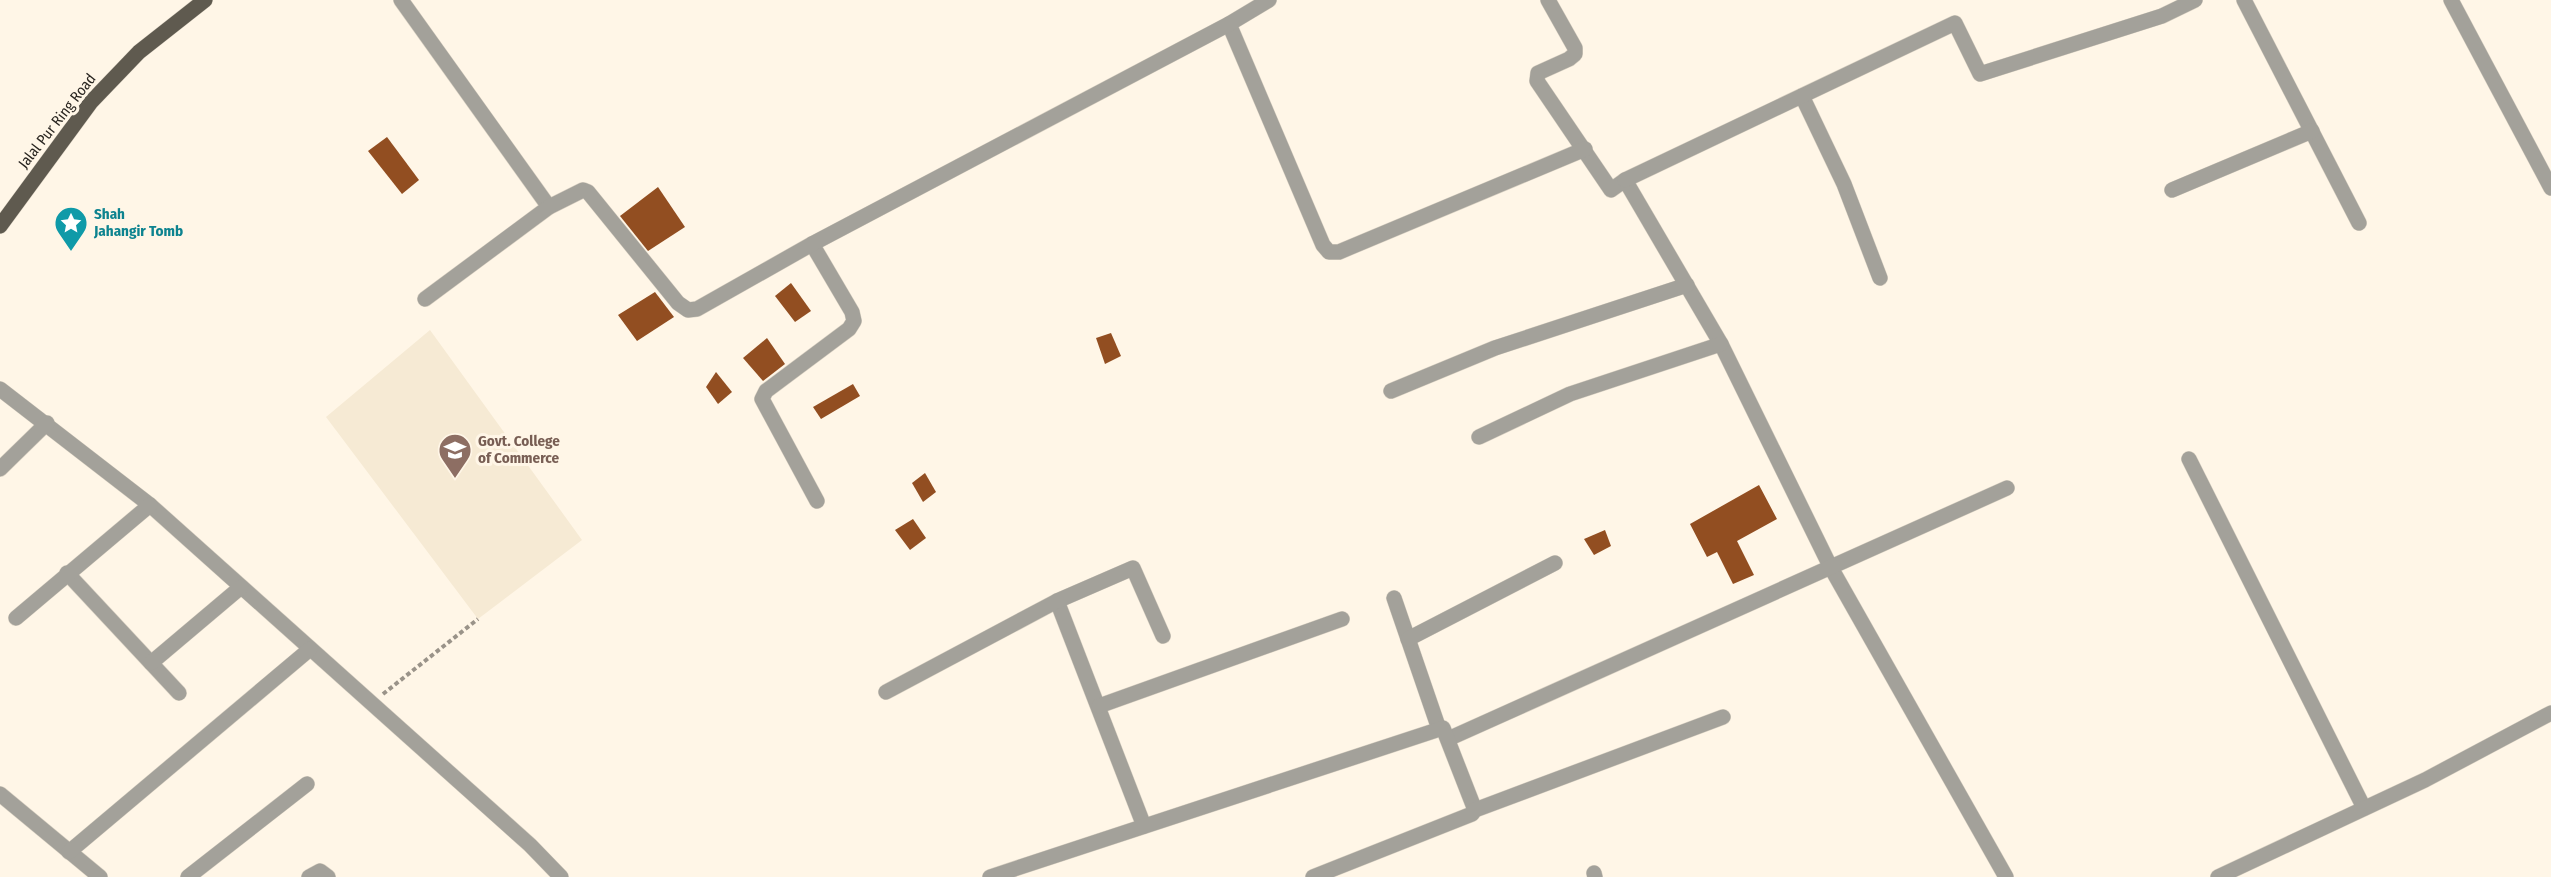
<svg xmlns="http://www.w3.org/2000/svg" width="2551" height="877" font-family="'Fira Sans Condensed',sans-serif">
<style>
.built{fill:#f6ead4}
.building{fill:#924e21}
.lines{fill:none;stroke-linecap:round;stroke-linejoin:round}
.minor-casing{stroke:#d9d1c3;stroke-width:16}
.major-casing{stroke:#d9d1c3;stroke-width:16}
.path{stroke:#9a9389;stroke-width:4;stroke-dasharray:4.5 3;stroke-linecap:butt}
.minor{stroke:#a3a19a;stroke-width:15}
.major{stroke:#5f5a4f;stroke-width:15}
.labels{text-anchor:middle;stroke-width:6;stroke-linejoin:round;paint-order:stroke}
.street-label{font-size:15px;fill:#2a2621;stroke:#fff6e7}
.culture-label{font-size:15px;font-weight:bold;fill:#0d838f;stroke:#fff6e7;text-anchor:start}
.education-label{font-size:15px;font-weight:bold;fill:#785e54;stroke:#fff6e7;text-anchor:start}
</style>
<rect width="100%" height="100%" fill="#fff6e7"/>
<!-- built -->
<path class="built" d="M430 330 582 540 478 619 326 417Z"/>
<!-- building -->
<g class="building">
<path d="M387 137 419 180 402 194 368 151Z"/>
<path d="M658 187 685 227 648 251 620 216Z"/>
<path d="M791 283 811 311 795 322 775 296Z"/>
<path d="M655 292 674 317 637 341 618 315Z"/>
<path d="M1111 333 1121 356 1105 364 1096 338Z"/>
<path d="M767 338 785 364 763 381 743 358Z"/>
<path d="M716 372 732 392 718 404 706 387Z"/>
<path d="M853 384 860 396 821 419 813 407Z"/>
<path d="M925 473 936 492 923 502 912 483Z"/>
<path d="M1759 485 1777 519 1737 541 1754 575 1733 584 1717 552 1707 557 1690 524Z"/>
<path d="M913 519 926 538 910 550 895 530Z"/>
<path d="M1605 530 1611 546 1594 555 1584 539Z"/>
</g>
<g class="lines">
<defs>
<g id="minor">
<path d="M401 0 549 207"/>
<path d="M1548 0 1575 48V54L1569 59 1538 73 1537 81 1611 190 1625 180 1721 344 1830 566 2006 877"/>
<path d="M2244 0 2359 223"/>
<path d="M2451 0 2551 188"/>
<path d="M1229 24 1323 245 1329 252H1339L1585 149"/>
<path d="M1802 96 1844 184 1880 278"/>
<path d="M1625 180 1955 23 1980 74 2162 16 2195 0"/>
<path d="M2172 190 2312 131"/>
<path d="M812 244 852 312 854 321 849 329 766 391 762 399 817 501"/>
<path d="M425 299 549 207 583 190 588 192 678 303 688 310 697 309 812 244 1229 24 1269 0"/>
<path d="M0 389 150 505 530 845 561 877"/>
<path d="M1391 391 1495 348 1687 285"/>
<path d="M1479 437 1570 394 1721 344"/>
<path d="M2189 459 2364 808"/>
<path d="M0 469 47 423"/>
<path d="M67 573 179 693"/>
<path d="M1394 598 1439 729"/>
<path d="M1057 601 1144 826"/>
<path d="M16 618 150 505"/>
<path d="M1408 639 1555 563"/>
<path d="M151 663 241 587"/>
<path d="M886 692 1057 601 1133 568 1163 636"/>
<path d="M1099 706 1342 619"/>
<path d="M1448 739 2007 488"/>
<path d="M0 794 100 877"/>
<path d="M69 852 310 649"/>
<path d="M1594 873 1595 877"/>
<path d="M188 877 307 784"/>
<path d="M309 877 320 871 328 877"/>
<path d="M990 877 1443 728 1475 810"/>
<path d="M1313 877 1472 814 1475 810 1723 717"/>
<path d="M2218 877 2425 780 2551 713"/>
</g>
<path id="major" d="M0 226 91 102 139 52 205 0"/>
</defs>
<!-- minor casing -->
<use href="#minor" class="minor-casing"/>
<!-- major casing -->
<use href="#major" class="major-casing"/>
<!-- path -->
<path class="path" d="M383 694 478 619"/>
<!-- minor -->
<use href="#minor" class="minor"/>
<!-- major -->
<use href="#major" class="major"/>
</g>
<!-- icons -->
<defs>
<symbol id="sight-pin" viewBox="-11 -11 22 30"><path d="M0 17L-7.5 6A9.5 9.5 0 1 1 7.5 6Z" fill="#0f9aa8" stroke="#fff6e7"/><path d="M0-6L1.8-2.2L6-1.7L2.9 1.2L3.7 5.4L0 3.3L-3.7 5.4L-2.9 1.2L-6-1.7L-1.8-2.2Z" fill="#fff"/></symbol>
<symbol id="university-pin" viewBox="-11 -11 22 30"><path d="M0 17L-7.5 6A9.5 9.5 0 1 1 7.5 6Z" fill="#8d6e63" stroke="#fff6e7"/><path d="M0-5L7-2L0 1L-7-2ZM-4 1L0 2.5L4 1V4Q0 6-4 4Z" fill="#fff"/></symbol>
</defs>
<g fill-rule="evenodd">
<use href="#sight-pin" x="52" y="204" width="38" height="52"/>
<use href="#university-pin" x="436" y="431" width="38" height="52"/>
</g>
<g class="labels">
<!-- street labels -->
<g class="street-label">
<text transform="translate(57 121) rotate(-52)" y="5">Jalal Pur Ring Road</text>
</g>
<!-- culture labels -->
<g class="culture-label">
<text x="94" y="219">Shah<tspan x="94" dy="17">Jahangir Tomb</tspan></text>
</g>
<!-- education labels -->
<g class="education-label">
<text x="478" y="446">Govt. College<tspan x="478" dy="17">of Commerce</tspan></text>
</g>
</g>
</svg>
